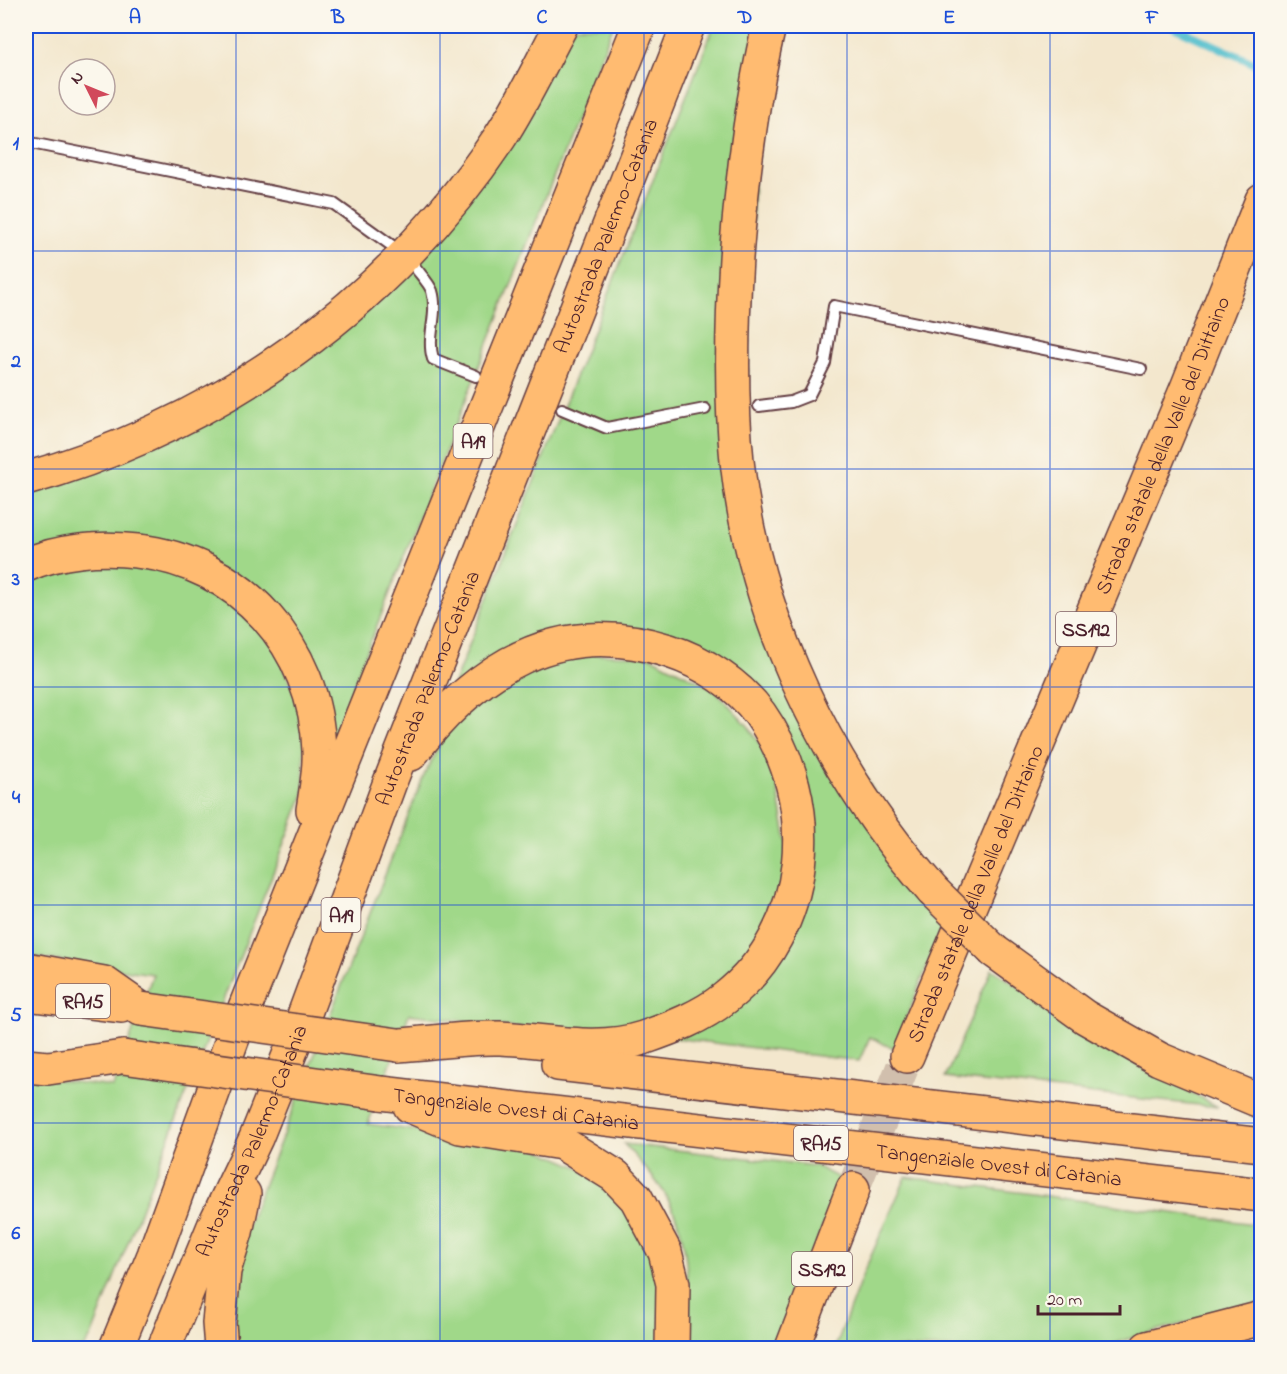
<svg xmlns="http://www.w3.org/2000/svg" width="1287" height="1374" font-family="'Indie Flower',sans-serif">
<style>
.green{fill:#a0d889;stroke:#757c5a;stroke-width:1.5}
.lines{fill:none;stroke-linecap:round;stroke-linejoin:round}
.stream{stroke:#53bfcd;stroke-width:8}
.primary-tunnel{stroke:#d1bfad;stroke-width:33;stroke-dasharray:33 16;stroke-linecap:butt}
.lane-casing{stroke:#633d43;stroke-width:14}
.primary-casing{stroke:#633d43;stroke-width:36}
.highway-casing{stroke:#633d43;stroke-width:36}
.lane{stroke:#fff;stroke-width:10}
.primary{stroke:#ffbb71;stroke-width:33}
.highway{stroke:#ffbb71;stroke-width:33}
.highway-bridge-casing{stroke:#633d43;stroke-width:36;stroke-linecap:butt}
.highway-bridge{stroke:#ffbb71;stroke-width:33}
.grid{fill:none;stroke:#1d4ed8;stroke-width:1.5;stroke-opacity:0.55}
.labels{text-anchor:middle;stroke-width:6;stroke-linejoin:round;paint-order:stroke}
.shield{fill:#fbf7ec;stroke:#7f6065;stroke-width:1.5}
.shield-label{font-size:20px;font-weight:bold;fill:#4a1f2b}
.street-label{font-size:21px;fill:#4a1f2b;stroke:#fbf7ec}
.neatline{fill:none;stroke:#1d4ed8;stroke-width:2}
.grid-label{font-size:20px;text-anchor:middle;font-weight:bold;fill:#1d4ed8}
</style>
<rect width="100%" height="100%" fill="#fbf7ec"/>
<filter id="ink" filterUnits="userSpaceOnUse"><feTurbulence type="fractalNoise" baseFrequency=".0167" numOctaves="2"/><feDisplacementMap in="SourceGraphic" scale="12" xChannelSelector="R" yChannelSelector="G"/><feConvolveMatrix kernelMatrix="1 2 1 2 8 2 1 2 1" color-interpolation-filters="sRGB"/></filter>
<filter id="wash" filterUnits="userSpaceOnUse"><feTurbulence type="fractalNoise" baseFrequency=".008" numOctaves="4" result="noise"/><feDisplacementMap in="SourceGraphic" scale="24" xChannelSelector="R" yChannelSelector="G"/><feGaussianBlur stdDeviation="1.35" result="paint"/><feColorMatrix in="noise" values="0 0 0 0 0 0 0 0 0 0 0 0 0 0 0 0 0 1.4 0 .05"/><feComposite in="paint" operator="in"/></filter>
<g filter="url(#wash)">
<rect width="100%" height="100%" fill="#f3e7cd"/>
<!-- green -->
<g class="green">
<path d="M575 26H613L331 742 244 581 26 553V490L361 317Z"/>
<path d="M714 26H758L743 561 946 919 894 1049 870 1037 859 1061 673 1038 787 943 791 749 656 633 453 686Z"/>
<path d="M125 558 203 580 272 640 304 716V794L91 1337 83 1348H26V1076L113 1087 153 974 26 956V578L34 573Z"/>
<path d="M571 653 649 656 714 689 748 726 773 764 790 859 766 933 719 989 664 1018 580 1036 409 1014 368 1124 532 1147 604 1178 660 1261 661 1348H230L243 1237 425 773 444 735 496 682Z"/>
<path d="M992 969 1113 1050 1218 1107 945 1078Z"/>
<path d="M624 1144 816 1166 841 1179 776 1348H683C689 1297 693 1241 665 1194 654 1176 638 1160 624 1144Z"/>
<path d="M906 1177 1261 1225V1304L1143 1334 1102 1348H835L863 1274Z"/>
</g>
<g class="lines">
<!-- stream -->
<path class="stream" d="M1172 26 1262 67"/>
</g>
</g>
<g filter="url(#ink)">
<g class="lines">
<!-- primary-tunnel -->
<path class="primary-tunnel" d="M853 1189 907 1056"/>
<defs>
<g id="lane">
<path d="M26 142 334 204 391 245"/>
<path d="M415 267C420 274 429 283 432 291 439 314 426 337 433 359L476 376"/>
<path d="M759 406 791 402 809 395 825 363 834 306 1141 369"/>
<path d="M562 409 607 428 705 409"/>
</g>
<g id="primary">
<path id="s1" d="M907 1056 1187 388 1262 200"/>
<path d="M792 1348 853 1189"/>
</g>
<g id="highway">
<path d="M769 26C751 102 742 179 736 258 732 325 730 394 737 461 754 619 829 773 933 891"/>
<path d="M26 479C221 423 386 307 500 137 523 102 541 63 561 26"/>
<path d="M26 565C59 550 101 547 137 551 240 562 316 646 319 751 320 770 316 790 313 810"/>
<path d="M994 951 1085 1017 1159 1059 1262 1102"/>
<path d="M26 969 104 983 141 1009"/>
<path d="M26 994 121 1006"/>
<path d="M398 1045C431 1043 466 1037 500 1038 547 1040 597 1053 643 1038 672 1028 701 1017 725 998 812 930 822 802 760 714 738 684 703 662 669 651 559 615 476 668 411 754"/>
<path d="M558 1064 1262 1145"/>
<path d="M26 1066 48 1068 123 1057"/>
<path id="s2" d="M381 1093 1262 1195"/>
<path d="M410 1106 460 1127 562 1143 615 1176 636 1198 665 1252 673 1284 672 1348"/>
<path d="M116 1348 154 1255 232 1040 639 26"/>
<path id="s3" d="M164 1348 214 1226 256 1138 292 1048 390 782 688 26"/>
<path d="M221 1348 219 1323 224 1271 236 1232 244 1194"/>
<path d="M1147 1348 1262 1318"/>
</g>
</defs>
<!-- lane casing -->
<use href="#lane" class="lane-casing"/>
<!-- primary casing -->
<use href="#primary" class="primary-casing"/>
<!-- highway casing -->
<use href="#highway" class="highway-casing"/>
<!-- lane -->
<use href="#lane" class="lane"/>
<!-- primary -->
<use href="#primary" class="primary"/>
<!-- highway -->
<use href="#highway" class="highway"/>
<defs>
<g id="highway-bridge">
<path d="M933 891 994 951"/>
<path d="M141 1009 398 1045"/>
<path d="M123 1057 381 1093"/>
</g>
</defs>
<!-- highway-bridge casing -->
<use href="#highway-bridge" class="highway-bridge-casing"/>
<!-- highway-bridge -->
<use href="#highway-bridge" class="highway-bridge"/>
</g>
</g>
<!-- grid -->
<path class="grid" d="M236 26V1348M440 26V1348M644 26V1348M847 26V1348M1050 26V1348M26 251H1262M26 469H1262M26 687H1262M26 905H1262M26 1123H1262"/>
<g class="labels">
<!-- shield labels -->
<g class="shield">
<rect x="453.5" y="424" width="39" height="34" rx="4.5"/>
<rect x="1056" y="612" width="60" height="34" rx="4.5"/>
<rect x="321.5" y="898" width="39" height="34" rx="4.5"/>
<rect x="56" y="984" width="54" height="34" rx="4.5"/>
<rect x="794" y="1126" width="54" height="34" rx="4.5"/>
<rect x="792" y="1252" width="60" height="34" rx="4.5"/>
</g>
<g class="shield-label">
<text x="473" y="448">A19</text>
<text x="1086" y="636">SS192</text>
<text x="341" y="922">A19</text>
<text x="83" y="1008">RA15</text>
<text x="821" y="1150">RA15</text>
<text x="822" y="1276">SS192</text>
</g>
<!-- street labels -->
<g class="street-label">
<text dy="7" stroke="none"><textPath href="#s3" startOffset="1197">Autostrada Palermo-Catania</textPath></text>
<text dy="7" stroke="none"><textPath href="#s1" startOffset="662">Strada statale della Valle del Dittaino</textPath></text>
<text dy="7" stroke="none"><textPath href="#s3" startOffset="711">Autostrada Palermo-Catania</textPath></text>
<text dy="7" stroke="none"><textPath href="#s1" startOffset="176">Strada statale della Valle del Dittaino</textPath></text>
<text dy="7" stroke="none"><textPath href="#s2" startOffset="136">Tangenziale Ovest di Catania</textPath></text>
<text dy="7" stroke="none"><textPath href="#s3" startOffset="225">Autostrada Palermo-Catania</textPath></text>
<text dy="7" stroke="none"><textPath href="#s2" startOffset="622">Tangenziale Ovest di Catania</textPath></text>
</g>
</g>
<!-- margin -->
<rect width="1287" height="1374" fill="none" stroke="#fbf7ec" stroke-width="66"/>
<!-- north arrow -->
<g transform="translate(87 87) rotate(313)"><circle r="28" fill="#fbf7ec" stroke="#b4a19f" stroke-width="1.5"/>
<path d="M0-4.5L10 22L0 15L-10 22Z" fill="#d1495b"/>
<text y="-9" font-size="16" font-weight="bold" text-anchor="middle" fill="#4a1f2b">N</text>
</g>
<!-- scale -->
<path d="M1038 1305v9h82v-9" fill="none" stroke="#4a1f2b" stroke-width="3"/>
<text x="1047" y="1305" font-size="18" fill="#4a1f2b" stroke="#fbf7ec" stroke-width="4.5" paint-order="stroke">20 m</text>
<rect x="33" y="33" width="1221" height="1308" class="neatline"/>
<g class="grid-label">
<text x="135" y="23">A</text>
<text x="338" y="23">B</text>
<text x="542" y="23">C</text>
<text x="745" y="23">D</text>
<text x="949" y="23">E</text>
<text x="1152" y="23">F</text>
<text x="16" y="149">1</text>
<text x="16" y="367">2</text>
<text x="16" y="585">3</text>
<text x="16" y="803">4</text>
<text x="16" y="1021">5</text>
<text x="16" y="1239">6</text>
</g>
</svg>
